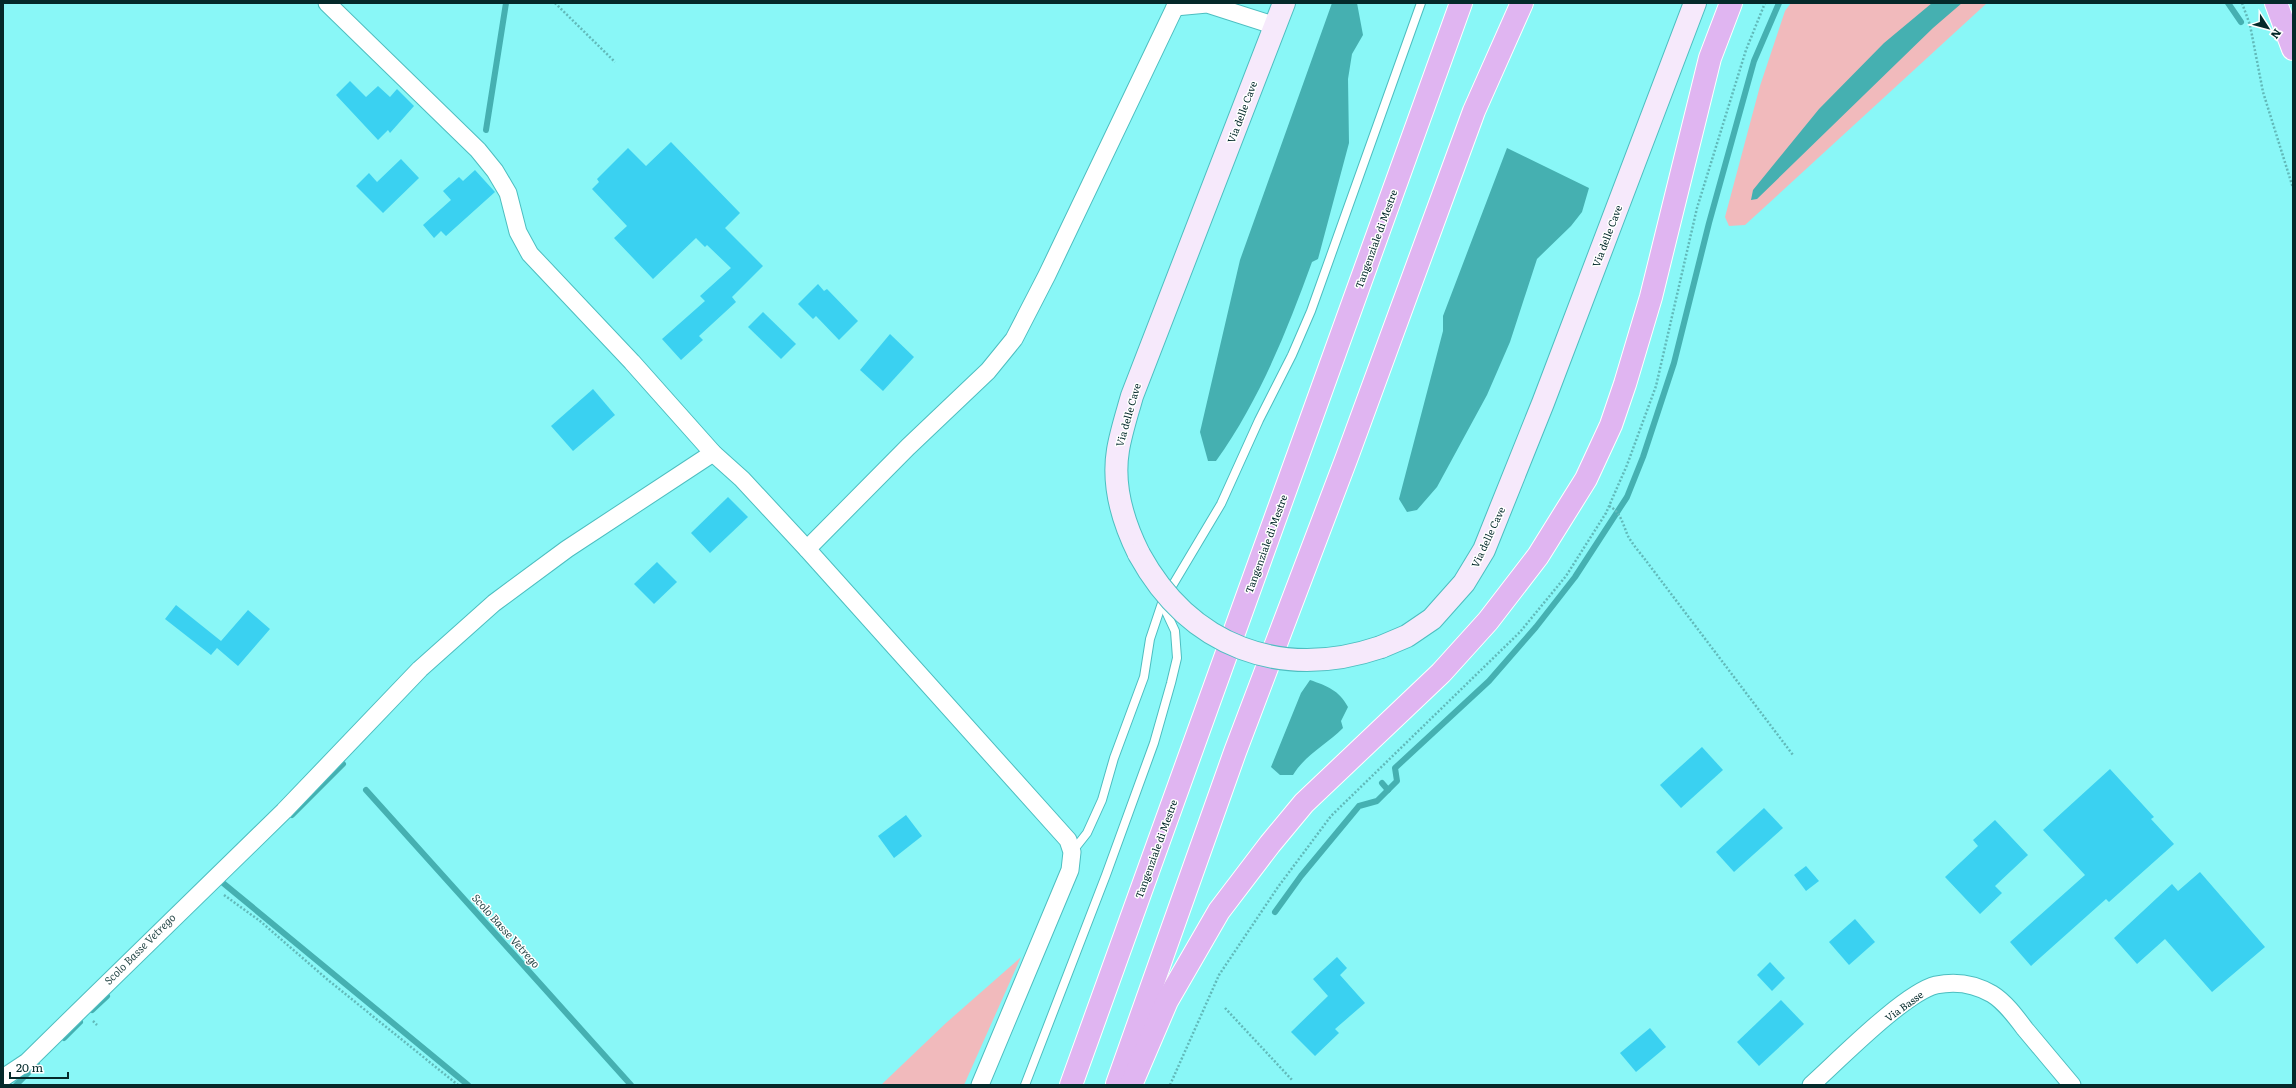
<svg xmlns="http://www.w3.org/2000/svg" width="2296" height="1088" font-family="Literata,serif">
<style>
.green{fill:#f1babc}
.water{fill:#45b0b1}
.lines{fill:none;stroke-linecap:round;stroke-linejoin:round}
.stream{stroke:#45b0b1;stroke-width:6}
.building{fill:#3ad1f1}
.service-casing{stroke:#4dbec0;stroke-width:10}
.minor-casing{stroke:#4dbec0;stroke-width:19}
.secondary-casing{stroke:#4dbec0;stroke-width:24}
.motorway-casing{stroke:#fff;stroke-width:24}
.path{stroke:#61b9b9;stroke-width:2.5;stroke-dasharray:2 2;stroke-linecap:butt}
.service{stroke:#fff;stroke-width:8}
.minor{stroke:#fff;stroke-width:17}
.secondary{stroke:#f6e9fb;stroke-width:22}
.motorway{stroke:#e0b5f1;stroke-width:22}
.secondary-bridge-casing{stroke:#4dbec0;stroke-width:24;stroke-linecap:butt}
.secondary-bridge{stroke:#f6e9fb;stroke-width:22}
.labels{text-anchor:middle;stroke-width:3;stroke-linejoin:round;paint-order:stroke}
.street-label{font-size:10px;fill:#04292a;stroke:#fff}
.water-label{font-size:11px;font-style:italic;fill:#2b4c4c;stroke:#fff}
</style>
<rect width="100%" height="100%" fill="#89f7f7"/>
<!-- green -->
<g class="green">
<path d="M1791 3H1987L1745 225 1729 226 1725 217 1760 86 1785 11Z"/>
<path d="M1021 957 964 1085H881L946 1023Z"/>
</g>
<!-- water -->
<g class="water">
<path d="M1332 3H1357L1363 35 1352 54 1348 79 1349 143 1318 259 1312 262C1287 331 1259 401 1216 461H1208L1200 432 1240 260Z"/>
<path d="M1932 3H1962L1933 28 1757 199 1751 200 1753 190 1819 109 1884 43Z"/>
<path d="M1507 148 1589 188 1582 212 1571 226 1537 259 1510 342 1487 395 1437 487 1417 510 1407 512 1399 499 1443 331V316Z"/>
<path d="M1310 680C1327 686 1339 690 1348 707L1341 721 1343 728C1326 745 1306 754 1293 775H1280L1271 767 1301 693Z"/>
</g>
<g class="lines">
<!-- stream -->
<g class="stream">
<path d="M2228 3 2241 22"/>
<path d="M486 130 506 3"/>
<path d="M1382 783 1388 790"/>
<path d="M366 790 631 1085"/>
<path d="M292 815 343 764"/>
<path d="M223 883 468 1085"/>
<path d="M1275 912 1301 876 1359 806 1377 801 1397 781 1395 768 1489 681 1536 627 1575 577 1627 497 1643 457 1674 363 1709 223 1754 61 1779 3"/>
<path d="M92 1010 107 996"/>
<path d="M64 1038 80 1022"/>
<path d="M16 1085 37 1064"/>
</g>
</g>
<!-- building -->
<g class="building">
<path d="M350 81 366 97 378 86 390 97 397 89 414 106 390 133 388 130 378 140 336 95Z"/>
<path d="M671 142 740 213 725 228 763 266 732 297 736 302 699 336 703 340 681 360 662 339 705 301 700 296 731 268 707 245 705 247 696 238 653 279 614 238 627 226 592 189 599 182 597 179 628 148 646 166Z"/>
<path d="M401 159 419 178 383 213 356 186 369 173 377 182Z"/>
<path d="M475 170 495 192 446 236 441 231 434 238 423 225 451 200 443 191 459 177 463 181Z"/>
<path d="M818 284 824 291 827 289 858 321 839 340 816 316 813 319 798 304Z"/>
<path d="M763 312 796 344 781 359 748 327Z"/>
<path d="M890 334 914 357 883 391 860 370Z"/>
<path d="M593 389 615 415 573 451 551 426Z"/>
<path d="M728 497 748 517 710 553 691 533Z"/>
<path d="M657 562 677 582 654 604 634 584Z"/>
<path d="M176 605 221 641 248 610 270 629 238 666 217 648 211 655 165 619Z"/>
<path d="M1702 747 1723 770 1681 808 1660 785Z"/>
<path d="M2110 769 2154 817 2151 819 2174 844 2109 902 2106 899 2031 966 2010 942 2085 875 2043 830Z"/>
<path d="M1764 808 1783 828 1734 872 1716 852Z"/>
<path d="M906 815 922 836 894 858 878 836Z"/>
<path d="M1995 820 2028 855 1995 886 2002 893 1980 914 1945 877 1978 846 1973 840Z"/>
<path d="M1806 866 1819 881 1806 891 1794 875Z"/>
<path d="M2200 872 2265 947 2212 992 2165 939 2137 964 2114 938 2172 884 2178 891Z"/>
<path d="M1855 919 1875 942 1849 965 1829 942Z"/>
<path d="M1337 957 1347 968 1340 975 1365 1003 1335 1029 1339 1033 1315 1056 1291 1032 1328 996 1313 979Z"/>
<path d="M1770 962 1785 978 1772 991 1757 975Z"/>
<path d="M1781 1000 1804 1024 1759 1066 1737 1042Z"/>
<path d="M1650 1028 1666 1047 1636 1072 1620 1053Z"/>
</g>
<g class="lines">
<defs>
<g id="service">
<path d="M1072 852 1087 833 1102 800 1114 758 1144 677 1150 639 1162 603 1221 504 1259 420 1292 355 1311 311 1421 3"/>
<path d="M1025 1085 1106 875 1154 743 1171 683 1177 658 1175 631 1162 603"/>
</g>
<g id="minor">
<path d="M327 3 478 150 495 171 508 193 518 232 530 254 632 362 713 453 742 479 807 549 1068 840 1072 852 1070 870 980 1085"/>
<path d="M1175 7 1207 4 1276 26"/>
<path d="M807 549 908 447 988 371 1014 339 1047 275 1177 3"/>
<path d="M3 1078 27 1062 80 1010 284 811 420 669 494 603 567 549 713 453"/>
<path d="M1811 1085C1838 1061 1904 993 1936 985 1955 981 1975 984 1992 994 2005 1002 2016 1017 2025 1029 2041 1048 2056 1066 2072 1085"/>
</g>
<g id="secondary">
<path d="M1139 554C1123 522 1112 486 1118 450 1121 432 1127 414 1132 396L1284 3"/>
<path d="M1381 647 1407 636 1432 619 1464 583 1484 550 1543 403 1695 3"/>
</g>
<g id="motorway">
<path d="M2276 3 2293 49"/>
<path d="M1117 1084 1235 752 1347 457 1474 111 1522 3"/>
<path d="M1071 1085 1461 3"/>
<path d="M1131 1085 1167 1001 1219 911 1270 844 1304 803 1441 673 1488 621 1538 556 1586 479 1611 425 1625 384 1651 297 1710 58 1731 3"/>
</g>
</defs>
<!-- service casing -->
<use href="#service" class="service-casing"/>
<!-- minor casing -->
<use href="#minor" class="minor-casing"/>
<!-- secondary casing -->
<use href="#secondary" class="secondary-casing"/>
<!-- motorway casing -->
<use href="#motorway" class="motorway-casing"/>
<!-- path -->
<g class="path">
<path d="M555 3 615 62"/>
<path d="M2242 3 2250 25 2263 92 2293 188"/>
<path d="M1609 506C1621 512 1623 525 1628 536 1633 545 1641 554 1647 562L1793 755"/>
<path d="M224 895 260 921 328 980 458 1085"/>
<path d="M1225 1008 1293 1081"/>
<path d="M93 1021 97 1025"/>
<path d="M1170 1085 1219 975 1278 887 1331 816 1520 632 1566 576 1606 513 1627 465 1656 386 1697 208 1746 50 1765 3"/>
</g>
<!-- service -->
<use href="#service" class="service"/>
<!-- minor -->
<use href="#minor" class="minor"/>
<!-- secondary -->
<use href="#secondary" class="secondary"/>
<!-- motorway -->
<use href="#motorway" class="motorway"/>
<defs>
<path id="secondary-bridge" d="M1139 554C1190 647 1281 681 1381 647"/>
</defs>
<!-- secondary-bridge casing -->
<use href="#secondary-bridge" class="secondary-bridge-casing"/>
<!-- secondary-bridge -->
<use href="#secondary-bridge" class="secondary-bridge"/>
</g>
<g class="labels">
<!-- street labels -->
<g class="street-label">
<text transform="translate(1242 112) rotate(-69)" y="4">Via delle Cave</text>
<text transform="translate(1607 236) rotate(-69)" y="4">Via delle Cave</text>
<text transform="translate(1376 239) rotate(-70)" y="4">Tangenziale di Mestre</text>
<text transform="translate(1128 415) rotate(-74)" y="4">Via delle Cave</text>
<text transform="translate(1488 537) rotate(-65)" y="4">Via delle Cave</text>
<text transform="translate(1266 544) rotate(-70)" y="4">Tangenziale di Mestre</text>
<text transform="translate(1156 849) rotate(-70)" y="4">Tangenziale di Mestre</text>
<text transform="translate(1904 1006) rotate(-36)" y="4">Via Basse</text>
</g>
<!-- water labels -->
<g class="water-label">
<text transform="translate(506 931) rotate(48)" y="4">Scolo Basse Vetrego</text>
<text transform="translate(140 949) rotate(-45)" y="4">Scolo Basse Vetrego</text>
</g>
</g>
<!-- border -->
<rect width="2296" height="1088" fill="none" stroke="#04292a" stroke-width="8"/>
<!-- north arrow -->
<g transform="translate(2268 28) rotate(126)" stroke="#ffffff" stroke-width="3" paint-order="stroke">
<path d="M0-3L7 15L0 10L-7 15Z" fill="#04292a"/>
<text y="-6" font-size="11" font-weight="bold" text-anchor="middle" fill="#04292a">N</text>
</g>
<!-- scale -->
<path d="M10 1072v6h58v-6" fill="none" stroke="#04292a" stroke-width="2"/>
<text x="16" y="1072" font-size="12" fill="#04292a" stroke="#ffffff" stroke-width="3" paint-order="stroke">20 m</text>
</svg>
